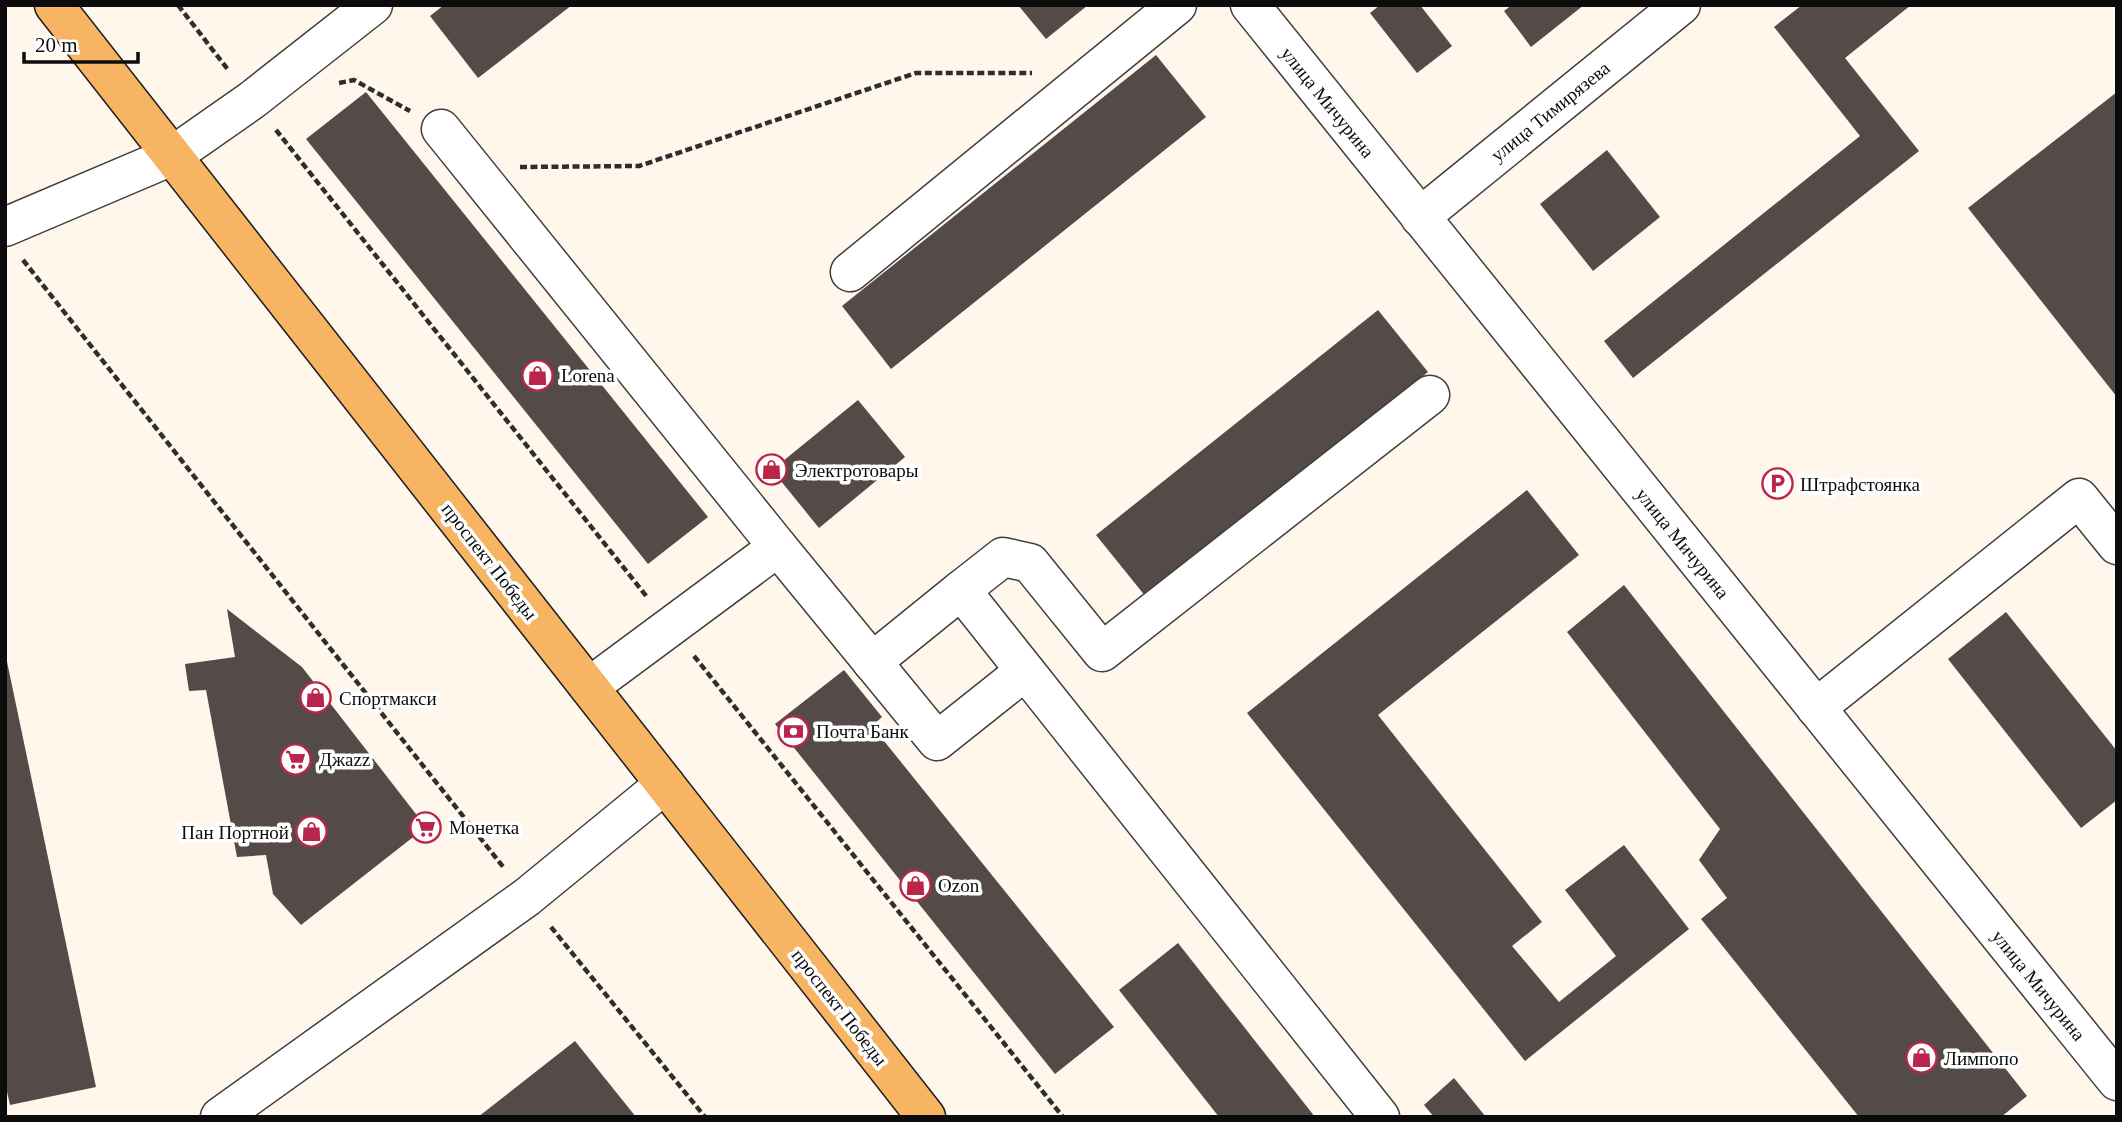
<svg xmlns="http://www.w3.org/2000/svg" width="2122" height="1122" font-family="'Times New Roman',serif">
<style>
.building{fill:#544a48}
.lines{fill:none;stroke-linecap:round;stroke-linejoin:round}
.minor-casing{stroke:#3f3f3f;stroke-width:41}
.major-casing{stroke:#1d1d1d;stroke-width:41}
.path{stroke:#2e2e2e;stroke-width:4.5;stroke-dasharray:7 3.5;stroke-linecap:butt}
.minor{stroke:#fff;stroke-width:38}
.major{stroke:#f7b463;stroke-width:38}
.labels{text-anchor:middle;stroke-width:7;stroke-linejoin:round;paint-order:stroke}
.street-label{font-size:19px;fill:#0c0c0c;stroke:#fff}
.poi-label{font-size:19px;fill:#0c0c0c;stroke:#fff;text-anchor:start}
</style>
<rect width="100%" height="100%" fill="#fff7eb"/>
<!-- building -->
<g class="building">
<path d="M444 5H572L478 78 430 16Z"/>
<path d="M1018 5H1088L1046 39Z"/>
<path d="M1380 5H1420L1452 46 1417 73 1370 13Z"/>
<path d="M1512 5H1584L1531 47 1504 11Z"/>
<path d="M1802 5H1911L1845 58 1919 151 1633 378 1604 341 1860 136 1774 27Z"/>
<path d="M1156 55 1206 117 891 369 842 306Z"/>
<path d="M366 92 708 517 648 564 306 139Z"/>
<path d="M2117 92V397L1968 208Z"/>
<path d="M1607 150 1660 217 1593 271 1540 204Z"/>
<path d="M1378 310 1428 372 1146 597 1096 535Z"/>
<path d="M858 400 905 457 819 528 772 470Z"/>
<path d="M1527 490 1579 555 1378 715 1542 922 1512 946 1559 1002 1616 956 1565 890 1624 845 1689 929 1525 1061 1247 713Z"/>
<path d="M1624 585 2027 1096 2001 1117H1859L1701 919 1727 898 1699 860 1720 829 1567 632Z"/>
<path d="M227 609 302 667 426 827 301 925 273 894 266 855 237 857 206 690 189 691 185 664 235 657Z"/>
<path d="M2006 612 2117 751V800L2081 828 1948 659Z"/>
<path d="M5 652 96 1087 10 1105 5 1083Z"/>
<path d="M844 670 882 717 872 726 1114 1027 1055 1074 775 724Z"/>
<path d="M1178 943 1315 1117H1219L1119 990Z"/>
<path d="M575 1041 636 1117H478Z"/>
<path d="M1454 1078 1486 1117H1434L1424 1105Z"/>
</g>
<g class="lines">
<defs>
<g id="minor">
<path d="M1250 5 2117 1081"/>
<path d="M441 129 778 547"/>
<path d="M1420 217 1681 5"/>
<path d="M5 227 172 156 252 100 373 5"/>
<path d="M850 272 1177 5"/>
<path d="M961 590 1003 557 1030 563 1102 652 1430 395"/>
<path d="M872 662 961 590 1380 1117"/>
<path d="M589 687 778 547 937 741 1025 671"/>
<path d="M1816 708 2079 498 2117 545"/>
<path d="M220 1117 527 897 665 784"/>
</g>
<path id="major" d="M54 5 926 1117"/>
</defs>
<!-- minor casing -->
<use href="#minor" class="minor-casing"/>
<!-- major casing -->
<use href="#major" class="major-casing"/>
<!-- path -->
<g class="path">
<path d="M178 5 229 71"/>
<path d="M339 83 354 80 410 111"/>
<path d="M276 130 647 597"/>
<path d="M520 167 639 166 916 73H1032"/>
<path d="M23 260 504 868"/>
<path d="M694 656 1063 1117"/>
<path d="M551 927 705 1117"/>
</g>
<!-- minor -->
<use href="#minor" class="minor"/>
<!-- major -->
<use href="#major" class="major"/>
</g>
<!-- icons -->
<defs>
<symbol id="shop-ring" viewBox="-11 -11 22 22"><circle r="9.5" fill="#fff" stroke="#b9264c" stroke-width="1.5"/><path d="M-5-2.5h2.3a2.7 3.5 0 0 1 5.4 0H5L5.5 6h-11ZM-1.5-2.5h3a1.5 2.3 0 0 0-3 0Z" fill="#b9264c"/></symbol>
<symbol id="parking-ring" viewBox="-11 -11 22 22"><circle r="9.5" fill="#fff" stroke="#b9264c" stroke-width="1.5"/><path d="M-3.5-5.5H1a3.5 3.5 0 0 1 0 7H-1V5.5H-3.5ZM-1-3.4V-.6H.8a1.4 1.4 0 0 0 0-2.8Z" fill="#b9264c"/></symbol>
<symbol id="bank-ring" viewBox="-11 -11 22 22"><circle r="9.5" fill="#fff" stroke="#b9264c" stroke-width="1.5"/><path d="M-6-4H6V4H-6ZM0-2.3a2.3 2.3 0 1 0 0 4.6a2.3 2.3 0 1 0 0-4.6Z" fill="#b9264c"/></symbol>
<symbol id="supermarket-ring" viewBox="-11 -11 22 22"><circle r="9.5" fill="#fff" stroke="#b9264c" stroke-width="1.5"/><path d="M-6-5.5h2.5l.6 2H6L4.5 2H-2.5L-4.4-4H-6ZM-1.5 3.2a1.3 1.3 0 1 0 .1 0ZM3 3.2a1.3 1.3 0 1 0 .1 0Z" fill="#b9264c"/></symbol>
</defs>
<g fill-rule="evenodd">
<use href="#shop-ring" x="520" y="358" width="35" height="35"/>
<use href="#shop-ring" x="754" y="452" width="35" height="35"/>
<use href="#parking-ring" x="1760" y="466" width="35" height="35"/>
<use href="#shop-ring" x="298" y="680" width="35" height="35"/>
<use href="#bank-ring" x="776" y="714" width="35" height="35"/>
<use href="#supermarket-ring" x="278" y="742" width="35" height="35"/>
<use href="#supermarket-ring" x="408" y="810" width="35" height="35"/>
<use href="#shop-ring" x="294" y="814" width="35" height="35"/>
<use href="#shop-ring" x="898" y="868" width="35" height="35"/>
<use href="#shop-ring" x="1904" y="1040" width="35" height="35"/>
</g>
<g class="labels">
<!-- street labels -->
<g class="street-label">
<text transform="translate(1328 102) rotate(51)" y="7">улица Мичурина</text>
<text transform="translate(1550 111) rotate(-39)" y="7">улица Тимирязева</text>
<text transform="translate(1683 543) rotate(51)" y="7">улица Мичурина</text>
<text transform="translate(490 561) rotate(52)" y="7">проспект Победы</text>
<text transform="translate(2039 985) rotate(51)" y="7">улица Мичурина</text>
<text transform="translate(840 1007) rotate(52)" y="7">проспект Победы</text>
</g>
<!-- poi labels -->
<g class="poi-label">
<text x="561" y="382">Lorena</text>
<text x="795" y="477">Электротовары</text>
<text x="1800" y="491">Штрафстоянка</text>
<text x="339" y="705">Спортмакси</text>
<text x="816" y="738">Почта Банк</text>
<text x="319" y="766">Джаzz</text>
<text x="449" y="834">Монетка</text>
<text x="289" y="839" text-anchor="end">Пан Портной</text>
<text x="938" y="892">Ozon</text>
<text x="1944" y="1065">Лимпопо</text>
</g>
</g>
<!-- border -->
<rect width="2122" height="1122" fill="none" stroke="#0c0c0c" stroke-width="14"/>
<!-- scale -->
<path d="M24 52v10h114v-10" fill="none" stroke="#0c0c0c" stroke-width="3.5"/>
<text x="35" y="52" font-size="21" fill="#0c0c0c" stroke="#ffffff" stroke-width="5" paint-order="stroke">20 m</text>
</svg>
